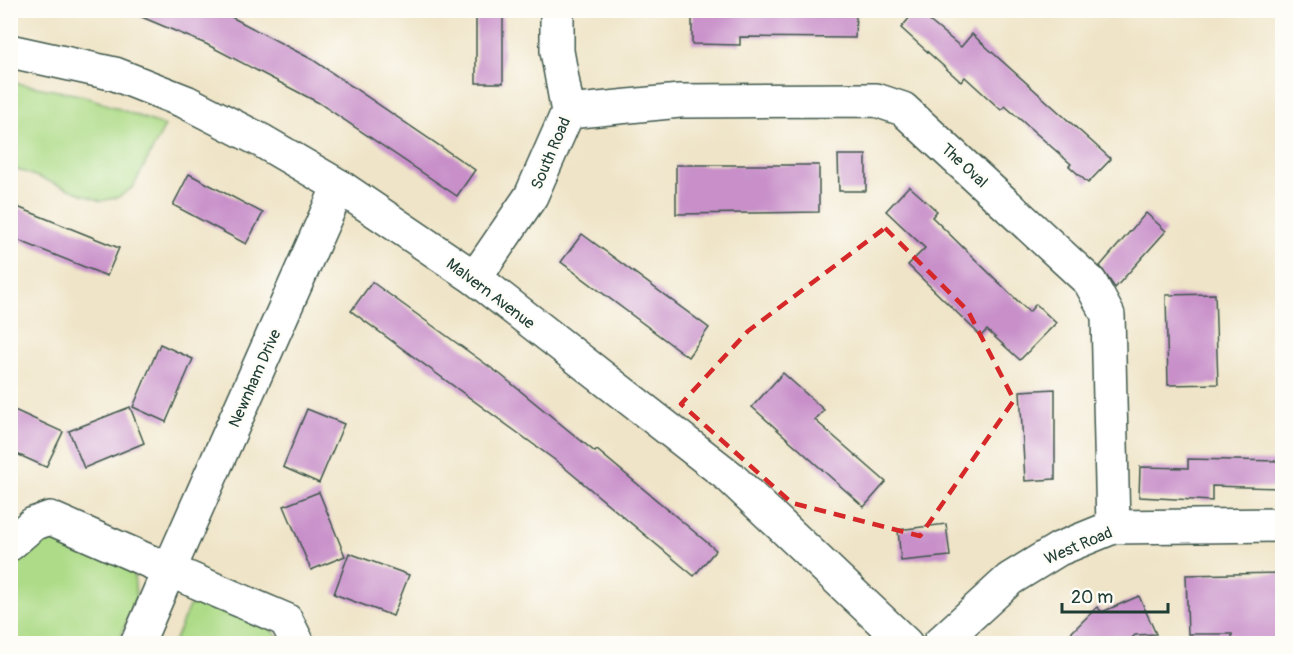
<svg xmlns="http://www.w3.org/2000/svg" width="1293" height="654" font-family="Pangolin,sans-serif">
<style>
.green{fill:#addb87;stroke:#668c5e;stroke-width:1.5}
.building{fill:#c88fc9}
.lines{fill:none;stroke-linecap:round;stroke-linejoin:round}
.street-casing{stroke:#3e564a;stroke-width:36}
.street{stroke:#fff;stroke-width:33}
.marked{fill:none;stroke:#d62828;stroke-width:4.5;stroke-dasharray:12 8;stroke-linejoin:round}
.labels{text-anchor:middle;stroke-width:5;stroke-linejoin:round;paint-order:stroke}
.street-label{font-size:16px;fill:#1f3d34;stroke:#fdfcf7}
</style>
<rect width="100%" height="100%" fill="#fdfcf7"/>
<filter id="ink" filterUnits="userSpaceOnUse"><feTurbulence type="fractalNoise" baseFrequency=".0167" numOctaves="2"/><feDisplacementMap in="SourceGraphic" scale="12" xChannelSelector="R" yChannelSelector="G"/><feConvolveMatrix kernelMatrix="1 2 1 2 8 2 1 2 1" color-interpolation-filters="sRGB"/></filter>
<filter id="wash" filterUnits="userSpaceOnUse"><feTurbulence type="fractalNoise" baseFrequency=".008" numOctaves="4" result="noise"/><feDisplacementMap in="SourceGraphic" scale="24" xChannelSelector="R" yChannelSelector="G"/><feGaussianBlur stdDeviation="1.35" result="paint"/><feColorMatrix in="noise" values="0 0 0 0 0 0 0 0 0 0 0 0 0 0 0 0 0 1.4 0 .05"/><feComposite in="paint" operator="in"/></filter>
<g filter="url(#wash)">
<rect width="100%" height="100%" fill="#efe4c7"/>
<!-- green -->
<g class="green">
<path d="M10 82 84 96 165 126 133 187 119 197 101 201 11 167Z"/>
<path d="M41 532 121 564 134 574 136 597 118 643 11 644V572L21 549Z"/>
<path d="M198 603 212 605 266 624 285 644H173L189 606Z"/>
</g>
<g id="blocks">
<!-- building -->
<g class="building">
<path d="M125 10H218L313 60 475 170 457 196 319 103 206 44Z"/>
<rect x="476" y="10" width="27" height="73"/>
<path d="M692 10H856L855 38 740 37V45L692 44Z"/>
<path d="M916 10 961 47 972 34 1111 159 1088 183 1069 166 1071 164 1005 106 1001 110 965 77 961 82 901 28Z"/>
<path d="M838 155H866V191H839Z"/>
<path d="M676 165H819V212L676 214Z"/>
<path d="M189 174 263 213 246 244 173 205Z"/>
<path d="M909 186 937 211 932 217 1029 312 1036 304 1056 323 1020 360 987 330 981 336 908 265 925 248 886 211Z"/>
<path d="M10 204 119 248 107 276 10 237Z"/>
<path d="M1146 213 1166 231 1115 288 1100 266Z"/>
<path d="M582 234 709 328 688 357 561 262Z"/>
<path d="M372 282 501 375 595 452 597 450 716 550 694 576 559 463 351 311Z"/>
<path d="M1215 294 1218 384 1168 385 1166 295Z"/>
<path d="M160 344 193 359 166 422 133 407Z"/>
<path d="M783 373 824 410 815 420 886 482 864 507 752 407Z"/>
<path d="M1055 389V479L1025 481 1020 391Z"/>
<path d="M130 407 144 443 84 468 69 431Z"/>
<path d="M10 408 63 432 46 467 10 451Z"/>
<path d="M307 409 344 424 319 483 283 467Z"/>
<path d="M1188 459 1282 461V488L1212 486V501L1139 497 1140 467 1188 468Z"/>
<path d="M319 492 345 556 311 570 284 506Z"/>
<path d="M946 524 950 556 901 561 898 530Z"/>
<path d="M349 553 409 575 393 616 334 594Z"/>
<path d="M1282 573 1281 644H1232V634H1188L1186 575Z"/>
<path d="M1139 596 1156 634 1135 635 1126 644H1060L1097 607 1102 612Z"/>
</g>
</g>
</g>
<g filter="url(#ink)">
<use href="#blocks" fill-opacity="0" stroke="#3e564a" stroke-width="1.5"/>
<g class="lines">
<defs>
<g id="street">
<path d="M10 51 115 74 186 102 262 141 339 186 475 278 730 477 906 644"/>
<path d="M568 112 680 101 876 100 903 109 1090 282 1108 315 1113 527"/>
<path d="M475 278 531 196 568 112 557 51V10"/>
<path d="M10 544 33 524 50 518 169 570 137 644"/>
<path d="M298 644 286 620 169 570 339 186"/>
<path d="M939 644 1010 579 1059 549 1113 527 1282 525"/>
</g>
</defs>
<!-- street casing -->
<use href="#street" class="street-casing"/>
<!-- street -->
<use href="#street" class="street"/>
</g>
</g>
<!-- marked area -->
<path class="marked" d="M885 228 968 311 1014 400 920 536 792 503 681 404 748 331Z"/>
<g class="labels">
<!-- street labels -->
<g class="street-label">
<text transform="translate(550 153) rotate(-67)" y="6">South Road</text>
<text transform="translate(965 165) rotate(43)" y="6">The Oval</text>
<text transform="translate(491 293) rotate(37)" y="6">Malvern Avenue</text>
<text transform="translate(254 378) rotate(-66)" y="6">Newnham Drive</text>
<text transform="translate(1078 545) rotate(-23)" y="6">West Road</text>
</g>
</g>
<!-- margin -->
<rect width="1293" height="654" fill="none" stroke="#fdfcf7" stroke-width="36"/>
<!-- scale -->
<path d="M1062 603v9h106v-9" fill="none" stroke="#1f3d34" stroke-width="3"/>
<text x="1071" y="603" font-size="18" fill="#1f3d34" stroke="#fdfcf7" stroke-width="4.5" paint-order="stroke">20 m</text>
</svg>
